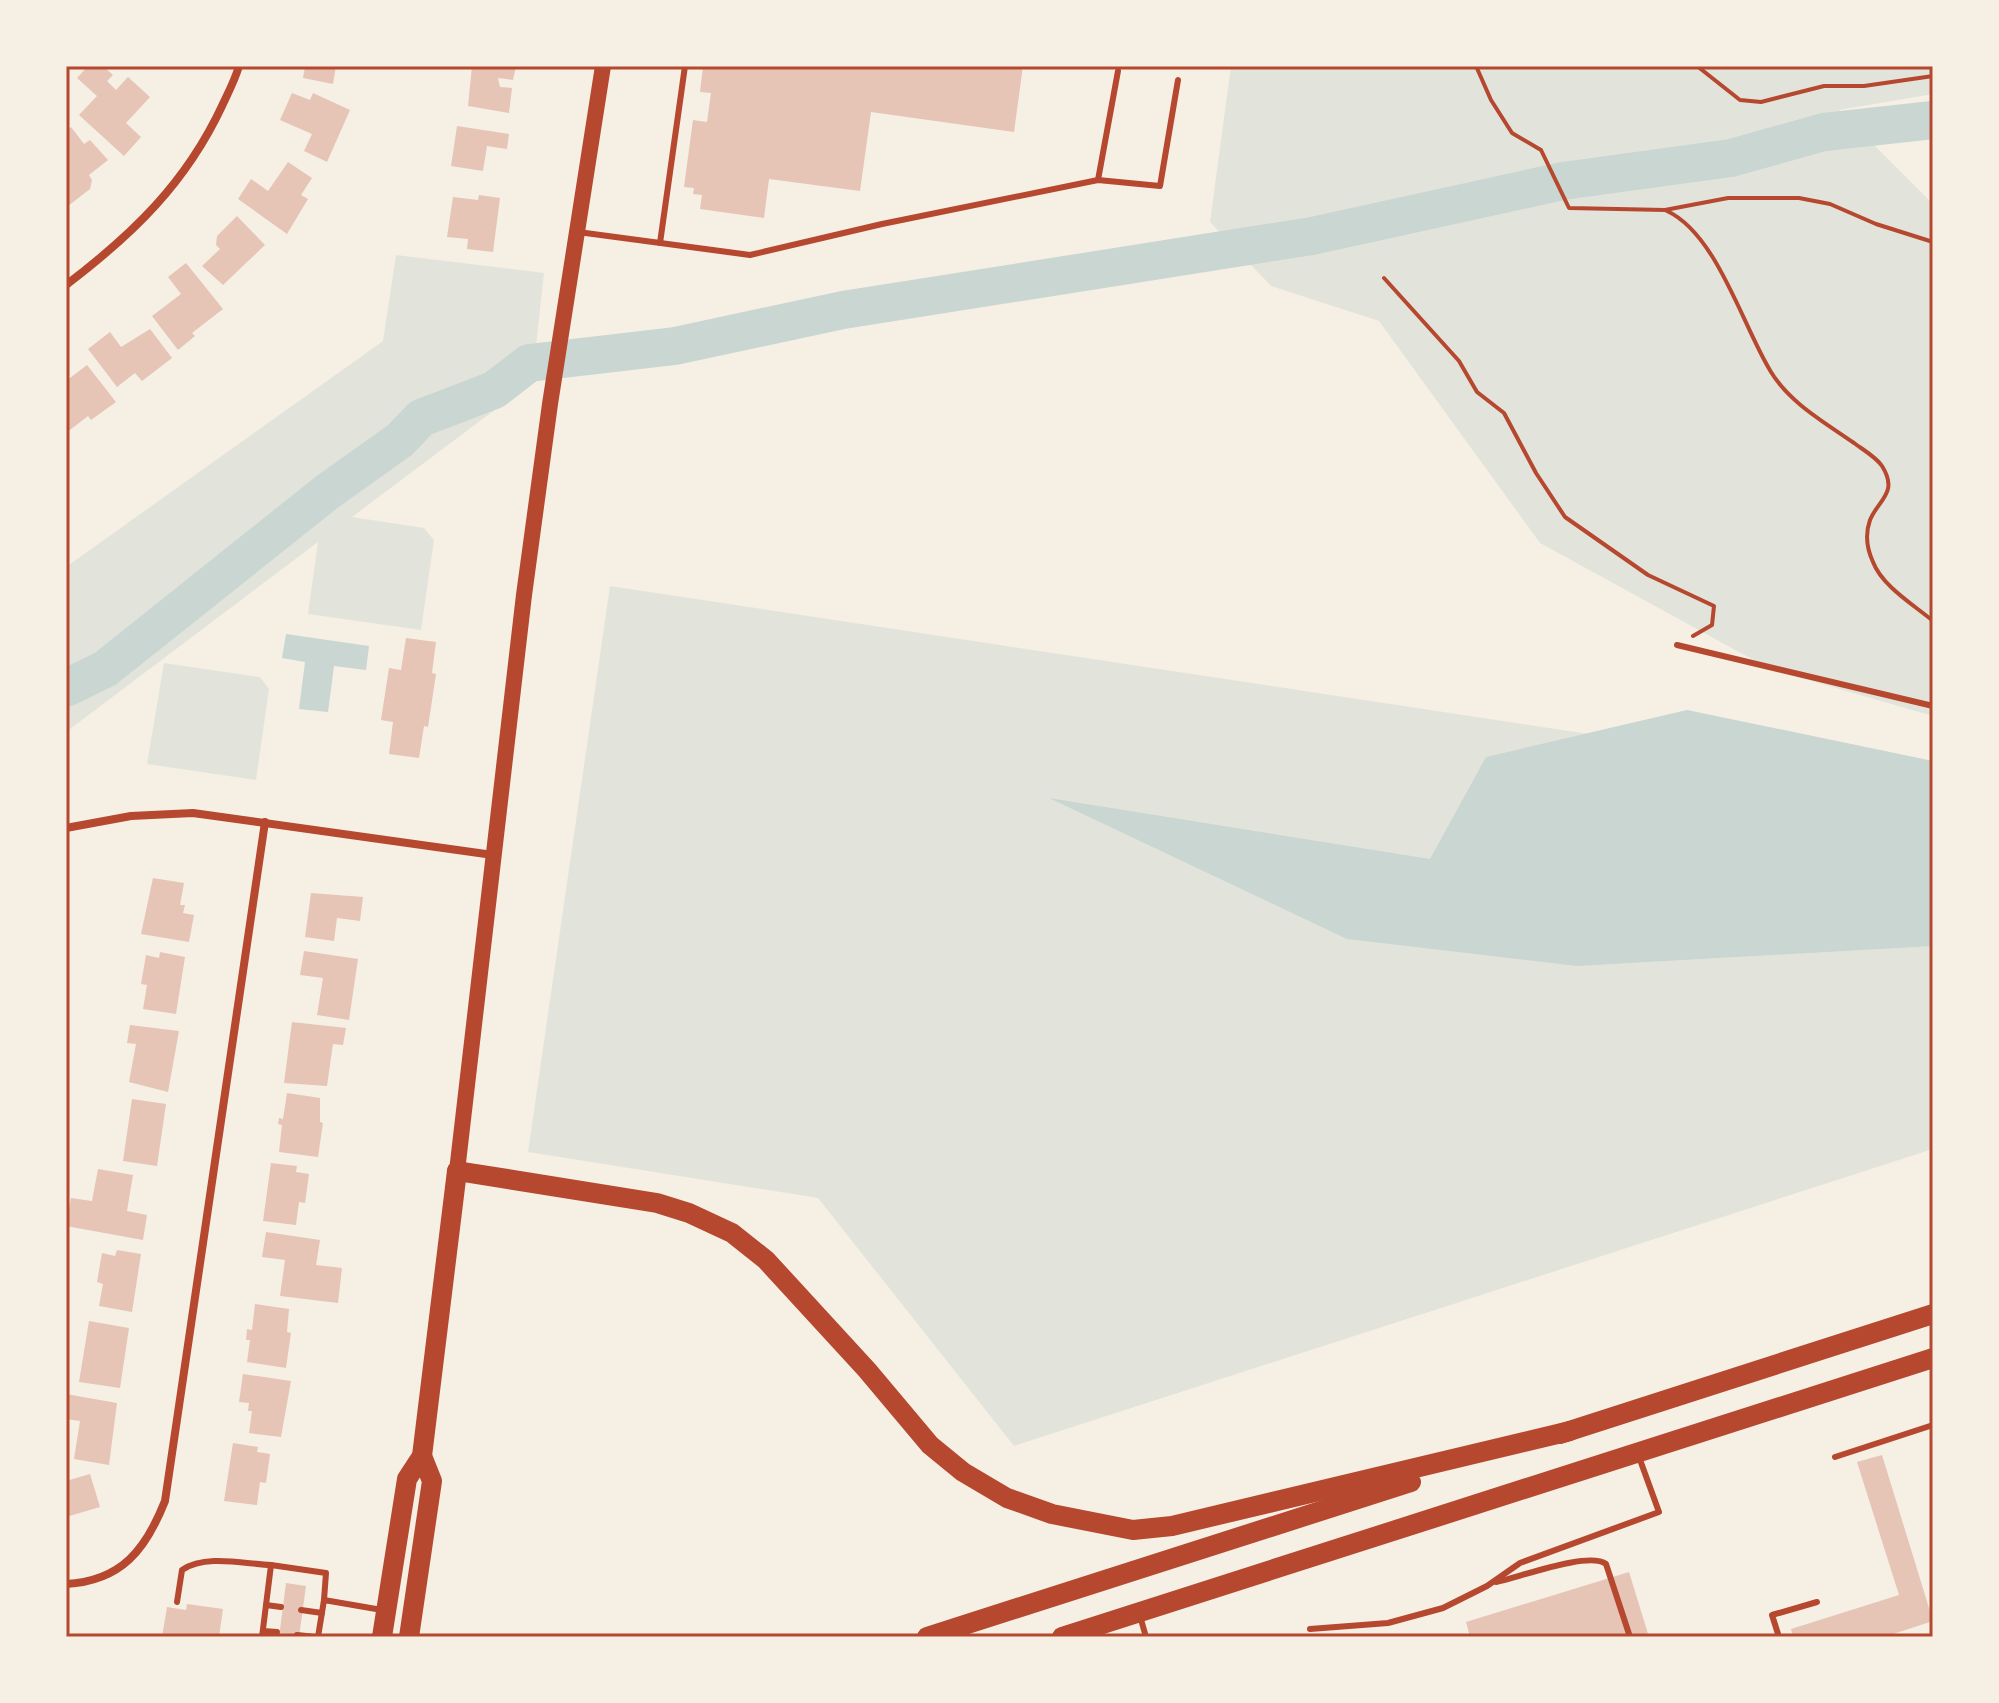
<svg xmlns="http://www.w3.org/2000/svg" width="1999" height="1703" font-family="Lato,sans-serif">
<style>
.green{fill:#e2e4dc}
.water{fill:#c9d6d2}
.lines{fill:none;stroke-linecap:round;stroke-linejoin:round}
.river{stroke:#c9d6d2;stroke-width:38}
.building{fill:#e6c5b7}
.path{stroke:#b5482f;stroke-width:4}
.service{stroke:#b5482f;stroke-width:6}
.minor{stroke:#b5482f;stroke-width:8}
.secondary{stroke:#b5482f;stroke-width:16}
.primary{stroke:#b5482f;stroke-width:20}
.trunk{stroke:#b5482f;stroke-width:20}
.neatline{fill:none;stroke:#b5482f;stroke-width:3}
</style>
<rect width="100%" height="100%" fill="#f6efe4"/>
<!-- green -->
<g class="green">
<path d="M1231 66H1933V94L1839 110 1933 204V716L1770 669 1540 543 1379 321 1271 286 1210 222Z"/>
<path d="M396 255 544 273 532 382 352 517 424 528 434 540 421 630 308 614 318 542 66 732V567L383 341Z"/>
<path d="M610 586 1933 786V1149L1014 1446 818 1198 528 1152Z"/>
<path d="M164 663 260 677 269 689 256 780 147 764Z"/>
</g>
<!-- water -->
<g class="water">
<path d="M286 634 369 646 366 670 334 666 328 712 299 709 305 662 282 658Z"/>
<path d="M1687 710 1933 761V946L1577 966 1347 939 1049 798 1430 859 1486 757Z"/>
</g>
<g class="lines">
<!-- river -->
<path class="river" d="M66 688 105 669 327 492 400 440 421 418 494 390 529 363 675 346 843 310 1312 236 1563 181 1731 158 1824 132 1933 120"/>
</g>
<!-- building -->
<g class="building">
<path d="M88 66H103L113 75 107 81 116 90 128 77 150 97 126 123 141 137 124 156 79 115 97 96 77 78Z"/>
<path d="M305 66H336L333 84 303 78Z"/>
<path d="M472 66H516L513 80 498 78 500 87 512 88 509 113 468 106Z"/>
<path d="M703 66H1023L1014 132 871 112 860 191 769 179 764 218 700 209 702 195 693 194 694 188 684 187 693 120 707 122 711 93 700 92Z"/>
<path d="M292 93 310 100 313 93 350 110 327 162 304 151 312 134 280 120Z"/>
<path d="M457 126 509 134 507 149 487 146 483 171 451 166Z"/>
<path d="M71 127 84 144 90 140 108 160 89 175 92 180 90 189 68 206 66 131Z"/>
<path d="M288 162 312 178 301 195 308 199 287 234 238 199 251 179 268 191Z"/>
<path d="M479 195 500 198 493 252 467 249 468 239 447 237 453 197 478 200Z"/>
<path d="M237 216 265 245 223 285 202 266 220 249 216 245 217 236Z"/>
<path d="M186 263 223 309 192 333 195 336 178 350 152 316 181 294 168 277Z"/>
<path d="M150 329 172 358 142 381 135 373 117 387 88 349 110 332 121 347Z"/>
<path d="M87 365 116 402 91 420 88 416 66 433V381Z"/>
<path d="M406 638 436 642 432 673 436 674 428 727 424 726 419 758 389 754 393 722 381 720 389 668 401 670Z"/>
<path d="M153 878 184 883 180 905H185L183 913 194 915 189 942 141 934Z"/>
<path d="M311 893 363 897 360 921 337 918 334 941 305 937Z"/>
<path d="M304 951 358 959 349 1020 317 1015 323 978 300 975Z"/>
<path d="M160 952 185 957 176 1014 143 1009 147 985 141 984 146 955 159 958Z"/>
<path d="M292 1022 346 1028 343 1045 333 1044 327 1086 284 1083Z"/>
<path d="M130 1025 179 1031 168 1092 129 1082 136 1044 127 1043Z"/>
<path d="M287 1093 320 1098V1122L323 1123 318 1157 279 1152 282 1125 278 1124 279 1118 283 1119Z"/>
<path d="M132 1099 166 1104 157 1166 123 1161Z"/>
<path d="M271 1163 297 1166 296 1172 309 1174 305 1203 299 1202 296 1225 263 1221Z"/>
<path d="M98 1169 133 1175 127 1211 147 1215 143 1240 66 1226 71 1198 92 1201Z"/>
<path d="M266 1232 320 1240 316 1265 342 1268 338 1303 280 1296 285 1260 262 1257Z"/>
<path d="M117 1250 141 1254 132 1312 99 1306 103 1284 97 1282 102 1253 115 1256Z"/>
<path d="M255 1304 289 1309 287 1332 291 1333 286 1368 247 1362 250 1340H246L247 1329 252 1330Z"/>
<path d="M89 1321 129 1328 120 1388 79 1382Z"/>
<path d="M243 1374 291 1381 281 1437 249 1433 252 1411H248L249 1403 239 1402Z"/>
<path d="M66 1394 117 1403 109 1465 74 1459 80 1421 66 1419Z"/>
<path d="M233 1443 258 1447 257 1452 270 1454 266 1483 260 1482 257 1505 224 1501Z"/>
<path d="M1882 1455 1933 1621 1884 1637H1793L1791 1629 1899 1595 1857 1462Z"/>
<path d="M90 1474 100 1507 66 1517V1481Z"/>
<path d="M1629 1572 1649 1637H1470L1466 1622Z"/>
<path d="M286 1583 306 1586 299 1637H279Z"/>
<path d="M187 1604 223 1609 219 1637H162L167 1607 186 1610Z"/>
</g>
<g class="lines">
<!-- path -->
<g class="path">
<path d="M1476 66 1491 100 1512 133 1541 150 1569 208 1665 210 1728 198H1799L1830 204 1876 224 1933 242"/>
<path d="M1697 66 1740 100 1761 102 1824 86H1864L1933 76"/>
<path d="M1667 211C1717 234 1743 327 1771 372 1790 403 1824 422 1854 443 1862 449 1876 457 1882 466 1899 493 1878 500 1870 520 1865 534 1867 549 1873 562 1882 586 1914 605 1933 621"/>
<path d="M1384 278 1459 361 1477 392 1504 413 1536 473 1565 517 1648 575 1714 606 1712 625 1693 636"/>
</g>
<!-- service -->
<g class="service">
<path d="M1098 180 1118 71"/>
<path d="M578 232 750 255 882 224 1098 180 1160 186 1178 80"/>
<path d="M660 243 685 66"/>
<path d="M1677 645 1933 706"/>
<path d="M1835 1457 1933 1425"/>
<path d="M1496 1582C1520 1577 1589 1551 1606 1564L1630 1637"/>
<path d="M177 1602 182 1570C206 1554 244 1564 271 1565"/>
<path d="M266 1605 281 1607"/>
<path d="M301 1610 322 1613"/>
<path d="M1140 1616 1146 1637"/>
<path d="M1310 1629 1388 1623 1443 1608 1487 1586 1520 1563 1659 1512 1639 1457"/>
<path d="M263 1631 277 1632"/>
<path d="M297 1635 316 1637"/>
<path d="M262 1637 271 1565 326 1573 324 1600"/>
<path d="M318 1637 324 1600 382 1610"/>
<path d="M1779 1637 1772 1615 1817 1602"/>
</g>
<!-- minor -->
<g class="minor">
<path d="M66 285C133 234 186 183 222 106 228 93 235 80 239 66"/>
<path d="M66 828 131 816 193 813 493 855"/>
<path d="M66 1584C122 1581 146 1549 165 1501L265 822"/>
</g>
<!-- secondary -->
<path class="secondary" d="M457 1171 524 595 550 404 603 66"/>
<!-- primary -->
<g class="primary">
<path d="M382 1637 407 1479 422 1456 457 1171"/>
<path d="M409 1637 432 1481 422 1456"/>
</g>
<!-- trunk -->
<g class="trunk">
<path d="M457 1171 657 1203 689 1213 732 1233 766 1260 867 1370 930 1445 963 1472 1007 1498 1052 1514 1133 1530 1172 1526 1570 1431"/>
<path d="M1560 1434 1933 1314"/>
<path d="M927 1637 1411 1482"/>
<path d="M1062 1637 1933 1358"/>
</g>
</g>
<!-- border -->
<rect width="1999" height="1703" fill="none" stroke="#f6efe4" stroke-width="136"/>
<rect x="68" y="68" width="1863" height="1567" class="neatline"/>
</svg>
